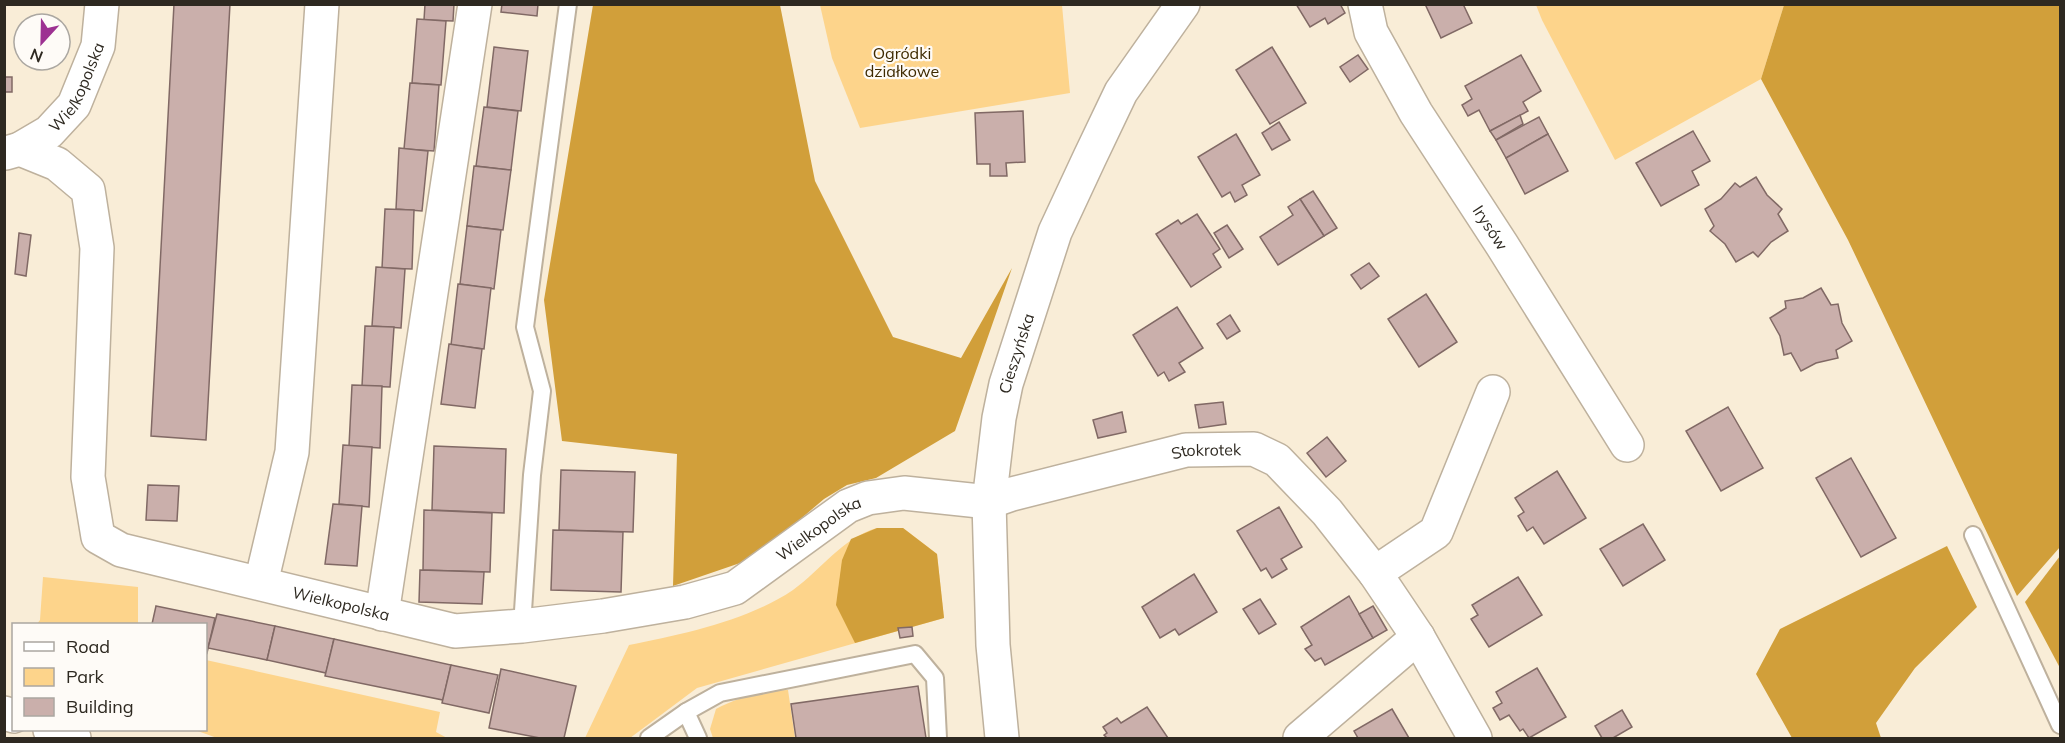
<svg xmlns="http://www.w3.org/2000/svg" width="2065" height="743" font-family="Mulish,sans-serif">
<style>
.green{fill:#fdd48b}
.forest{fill:#d19f3a}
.building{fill:#caafab;stroke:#816965;stroke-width:1.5}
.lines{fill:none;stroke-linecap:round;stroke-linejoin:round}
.service-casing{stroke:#beb19d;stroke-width:20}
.minor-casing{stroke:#beb19d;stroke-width:36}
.secondary-casing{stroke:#beb19d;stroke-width:36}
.service{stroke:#fff;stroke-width:16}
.minor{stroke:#fff;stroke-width:33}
.secondary{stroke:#fff;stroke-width:33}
.labels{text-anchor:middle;stroke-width:4.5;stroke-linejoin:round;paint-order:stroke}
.park-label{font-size:16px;fill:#3e2a00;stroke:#fefbf7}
.street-label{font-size:16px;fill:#2e2921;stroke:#fefbf7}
</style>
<rect width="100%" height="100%" fill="#f9edd7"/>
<!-- green -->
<g class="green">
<path d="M820 5H1062L1070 93 860 128 832 58Z"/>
<path d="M1536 5V4L1784 5 1761 79 1615 160 1542 20Z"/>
<path d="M877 528H903L937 554 944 618 697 688 630 738H585L629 645C681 635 749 620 793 590 821 570 842 538 877 528Z"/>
<path d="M43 577 138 587V624H37L40 620Z"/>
<path d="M206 660 440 712 436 732 447 738H217L195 730H206Z"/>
<path d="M788 690 795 738H713L710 729 716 709C738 697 762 691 788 690Z"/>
</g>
<!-- forest -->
<g class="forest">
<path d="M593 5H780L815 181 893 337 961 358 1012 268 955 431 876 478 847 485 824 499 764 550 743 562 673 586 677 454 562 441 544 300Z"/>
<path d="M1784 5H2060V547L2017 596 1848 240 1761 79Z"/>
<path d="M877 528H903L937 554 944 618 855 643 836 605 842 560 851 539Z"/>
<path d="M1947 546 1977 607 1915 668 1876 723 1881 738H1792L1756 674 1780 629Z"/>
<path d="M2060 556V668L2025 602Z"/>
</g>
<!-- building -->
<g class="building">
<path d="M174 4H230L206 440 151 436Z"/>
<path d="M425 4H454L453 21 424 20Z"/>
<path d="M502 4H538L537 16 501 12Z"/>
<path d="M1296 4H1340L1345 13 1328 24 1325 18 1310 27Z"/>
<path d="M1425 4H1463L1472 23 1441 38Z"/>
<path d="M417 19 446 21 441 85 412 83Z"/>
<path d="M494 47 528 51 521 111 487 107Z"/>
<path d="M1272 47 1306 103 1270 124 1236 70Z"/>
<path d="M1358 55 1368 69 1350 82 1340 67Z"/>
<path d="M1521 55 1541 91 1523 102 1528 111 1490 131 1479 110 1468 116 1462 105 1472 99 1465 86Z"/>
<rect x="4" y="77" width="8" height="15"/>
<path d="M410 83 439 85 434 151 404 149Z"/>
<path d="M484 107 518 111 511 170 476 166Z"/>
<path d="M1023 111 1025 162 1006 163 1007 176H990V164H977L975 113Z"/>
<path d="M1520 115 1523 124 1496 140 1490 131Z"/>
<path d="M1539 117 1548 134 1506 158 1496 140Z"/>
<path d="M1279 122 1290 140 1272 150 1262 133Z"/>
<path d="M1693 131 1710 161 1692 171 1699 185 1661 206 1636 163Z"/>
<path d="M1236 134 1260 175 1242 185 1247 195 1235 202 1230 192 1222 197 1198 157Z"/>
<path d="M1548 134 1568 171 1525 194 1506 158Z"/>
<path d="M399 148 428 151 422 211 396 209Z"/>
<path d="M474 166 511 170 503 230 467 226Z"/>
<path d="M1756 177 1767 195 1782 209 1778 214 1788 231 1771 242 1758 257 1753 252 1736 262 1725 244 1710 231 1714 226 1705 209 1721 199 1735 183 1740 187Z"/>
<path d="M1313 191 1337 228 1324 236 1300 199Z"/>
<path d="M1300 199 1324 236 1278 265 1260 237 1293 215 1288 207Z"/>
<path d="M385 209 414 210 412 269 382 268Z"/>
<path d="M1197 214 1220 249 1213 254 1221 267 1191 287 1156 234 1178 220 1181 224Z"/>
<path d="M1227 225 1243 249 1229 258 1214 233Z"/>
<path d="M467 226 501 230 494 289 460 284Z"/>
<path d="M19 233 31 235 26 276 15 274Z"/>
<path d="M1369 263 1379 276 1361 289 1351 275Z"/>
<path d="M376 267 405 269 401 328 372 326Z"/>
<path d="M458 284 491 288 484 349 451 345Z"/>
<path d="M1821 288 1831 305 1838 304 1842 323 1852 341 1836 350 1838 358 1816 363 1801 371 1791 353 1784 355 1780 336 1770 318 1786 308 1785 301 1803 298Z"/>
<path d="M1426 294 1457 342 1419 367 1388 319Z"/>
<path d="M1177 307 1203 348 1179 363 1185 372 1169 381 1164 372 1158 376 1133 335Z"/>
<path d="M1230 315 1240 331 1227 339 1217 324Z"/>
<path d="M365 326 394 327 390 387 362 386Z"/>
<path d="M449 344 482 349 475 408 441 404Z"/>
<path d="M352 385 382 386 380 448 349 446Z"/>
<path d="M1223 402 1226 424 1199 428 1195 405Z"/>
<path d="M1728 407 1763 468 1721 491 1686 431Z"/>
<path d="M1122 412 1126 432 1098 438 1093 420Z"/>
<path d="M1327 437 1346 461 1326 477 1307 453Z"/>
<path d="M343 445 372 447 369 507 339 504Z"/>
<path d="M434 446 506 449 504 513 432 510Z"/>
<path d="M1851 458 1896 538 1861 557 1816 478Z"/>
<path d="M561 470 635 472 633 532 559 530Z"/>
<path d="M1557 471 1586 518 1544 544 1533 527 1527 531 1518 516 1524 512 1515 498Z"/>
<path d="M148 485 179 486 177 521 146 520Z"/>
<path d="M333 504 362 506 357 566 325 564Z"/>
<path d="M1279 507 1302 547 1281 559 1287 569 1272 578 1266 568 1261 571 1237 531Z"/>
<path d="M424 510 492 513 490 572 423 570Z"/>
<path d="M1643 524 1665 560 1623 586 1600 549Z"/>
<path d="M553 530 623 532 621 592 551 590Z"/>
<path d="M420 570 484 572 482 604 419 602Z"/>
<path d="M1194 574 1217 612 1179 635 1175 629 1160 638 1142 607Z"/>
<path d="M1518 577 1542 615 1489 647 1471 619 1478 615 1472 605Z"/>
<path d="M1349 596 1373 638 1325 665 1321 658 1315 661 1305 649 1312 645 1301 627Z"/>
<path d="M1260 599 1276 624 1259 634 1243 609Z"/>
<path d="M156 606 215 618 207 653 206 652V624H152Z"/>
<path d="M1373 606 1387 630 1373 638 1359 614Z"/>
<path d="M217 614 275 626 267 660 208 648Z"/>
<path d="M275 626 334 639 326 673 267 660Z"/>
<path d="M912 627 913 636 900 638 898 628Z"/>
<path d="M334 639 451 665 443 700 325 676Z"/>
<path d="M451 665 498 675 489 713 442 703Z"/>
<path d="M1537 668 1566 717 1529 738 1523 729 1520 731 1509 715 1500 720 1493 708 1502 703 1496 692Z"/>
<path d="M501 669 576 686 564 738H540L489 728Z"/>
<path d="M918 686 926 738H796L791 704Z"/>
<path d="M1147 707 1168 738H1107L1104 735 1107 733 1103 727 1117 718 1121 723Z"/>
<path d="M1392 709 1409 738H1358L1354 731Z"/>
<path d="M1622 710 1632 727 1613 738H1602L1595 726Z"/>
</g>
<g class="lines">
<defs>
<g id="service">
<path d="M1973 535 2060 725"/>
<path d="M522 626 532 475 542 391 525 327 568 4"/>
<path d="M649 738 686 712"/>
<path d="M698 738 686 712 720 693 915 654 935 678 938 738"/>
</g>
<g id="minor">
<path id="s1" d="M1365 4 1371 32 1416 113 1502 245 1627 445"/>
<path id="s2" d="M20 149 57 164 88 190 97 248 88 477 98 537 121 550 455 631 522 626 603 616 685 602 735 588 848 506 868 498 904 493 989 502 1012 494 1186 450 1254 449 1277 460 1327 512 1375 573 1418 637 1475 738"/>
<path id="s3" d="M6 153 20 149 49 132 74 105 98 46 102 4"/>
<path d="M1375 573 1436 532 1493 392"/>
<path d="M261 583 292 452 322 4"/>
<path d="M382 614 475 4"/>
<path d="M1300 738 1418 637"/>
</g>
<g id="secondary">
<path d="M4 713 14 716"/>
<path d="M50 730 74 738"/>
<path id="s4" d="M1002 738 993 645 989 502 999 418 1006 384 1055 232 1089 159 1121 92 1183 4"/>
</g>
</defs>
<!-- service casing -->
<use href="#service" class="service-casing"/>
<!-- minor casing -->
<use href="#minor" class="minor-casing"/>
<!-- secondary casing -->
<use href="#secondary" class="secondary-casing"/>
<!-- service -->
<use href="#service" class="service"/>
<!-- minor -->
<use href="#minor" class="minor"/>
<!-- secondary -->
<use href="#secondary" class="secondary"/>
</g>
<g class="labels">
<!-- park labels -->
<g class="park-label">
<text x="902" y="59">Ogródki<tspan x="902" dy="18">działkowe</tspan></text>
</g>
<!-- street labels -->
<g class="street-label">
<text dy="6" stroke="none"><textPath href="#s3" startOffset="102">Wielkopolska</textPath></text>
<text dy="6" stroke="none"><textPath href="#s1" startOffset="258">Irysów</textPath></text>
<text dy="6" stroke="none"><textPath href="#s4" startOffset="388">Cieszyńska</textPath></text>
<text dy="6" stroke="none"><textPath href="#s2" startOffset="1590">Stokrotek</textPath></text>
<text dy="6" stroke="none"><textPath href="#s2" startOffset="1186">Wielkopolska</textPath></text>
<text dy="6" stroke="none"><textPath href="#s2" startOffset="682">Wielkopolska</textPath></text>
</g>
</g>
<!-- border -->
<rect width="2065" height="743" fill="none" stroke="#2e2921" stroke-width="12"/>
<!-- legend -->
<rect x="12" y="623" width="195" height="108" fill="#fefbf7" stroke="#aba7a1" stroke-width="1.5"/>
<rect x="24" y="642" width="30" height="9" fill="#ffffff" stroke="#aba7a1" stroke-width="1.5"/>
<text x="66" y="653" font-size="18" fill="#2e2921">Road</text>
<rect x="24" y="668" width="30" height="18" fill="#fdd48b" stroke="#aba7a1" stroke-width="1.5"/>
<text x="66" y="683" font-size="18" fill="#2e2921">Park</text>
<rect x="24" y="698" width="30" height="18" fill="#caafab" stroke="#aba7a1" stroke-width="1.5"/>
<text x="66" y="713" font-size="18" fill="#2e2921">Building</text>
<!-- north arrow -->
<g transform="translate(42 42) rotate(202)"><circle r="28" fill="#fefbf7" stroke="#aba7a1" stroke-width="1.5"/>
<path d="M0-4.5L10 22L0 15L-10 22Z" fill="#9d3192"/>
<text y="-9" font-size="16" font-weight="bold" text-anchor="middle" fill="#2e2921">N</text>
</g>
</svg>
